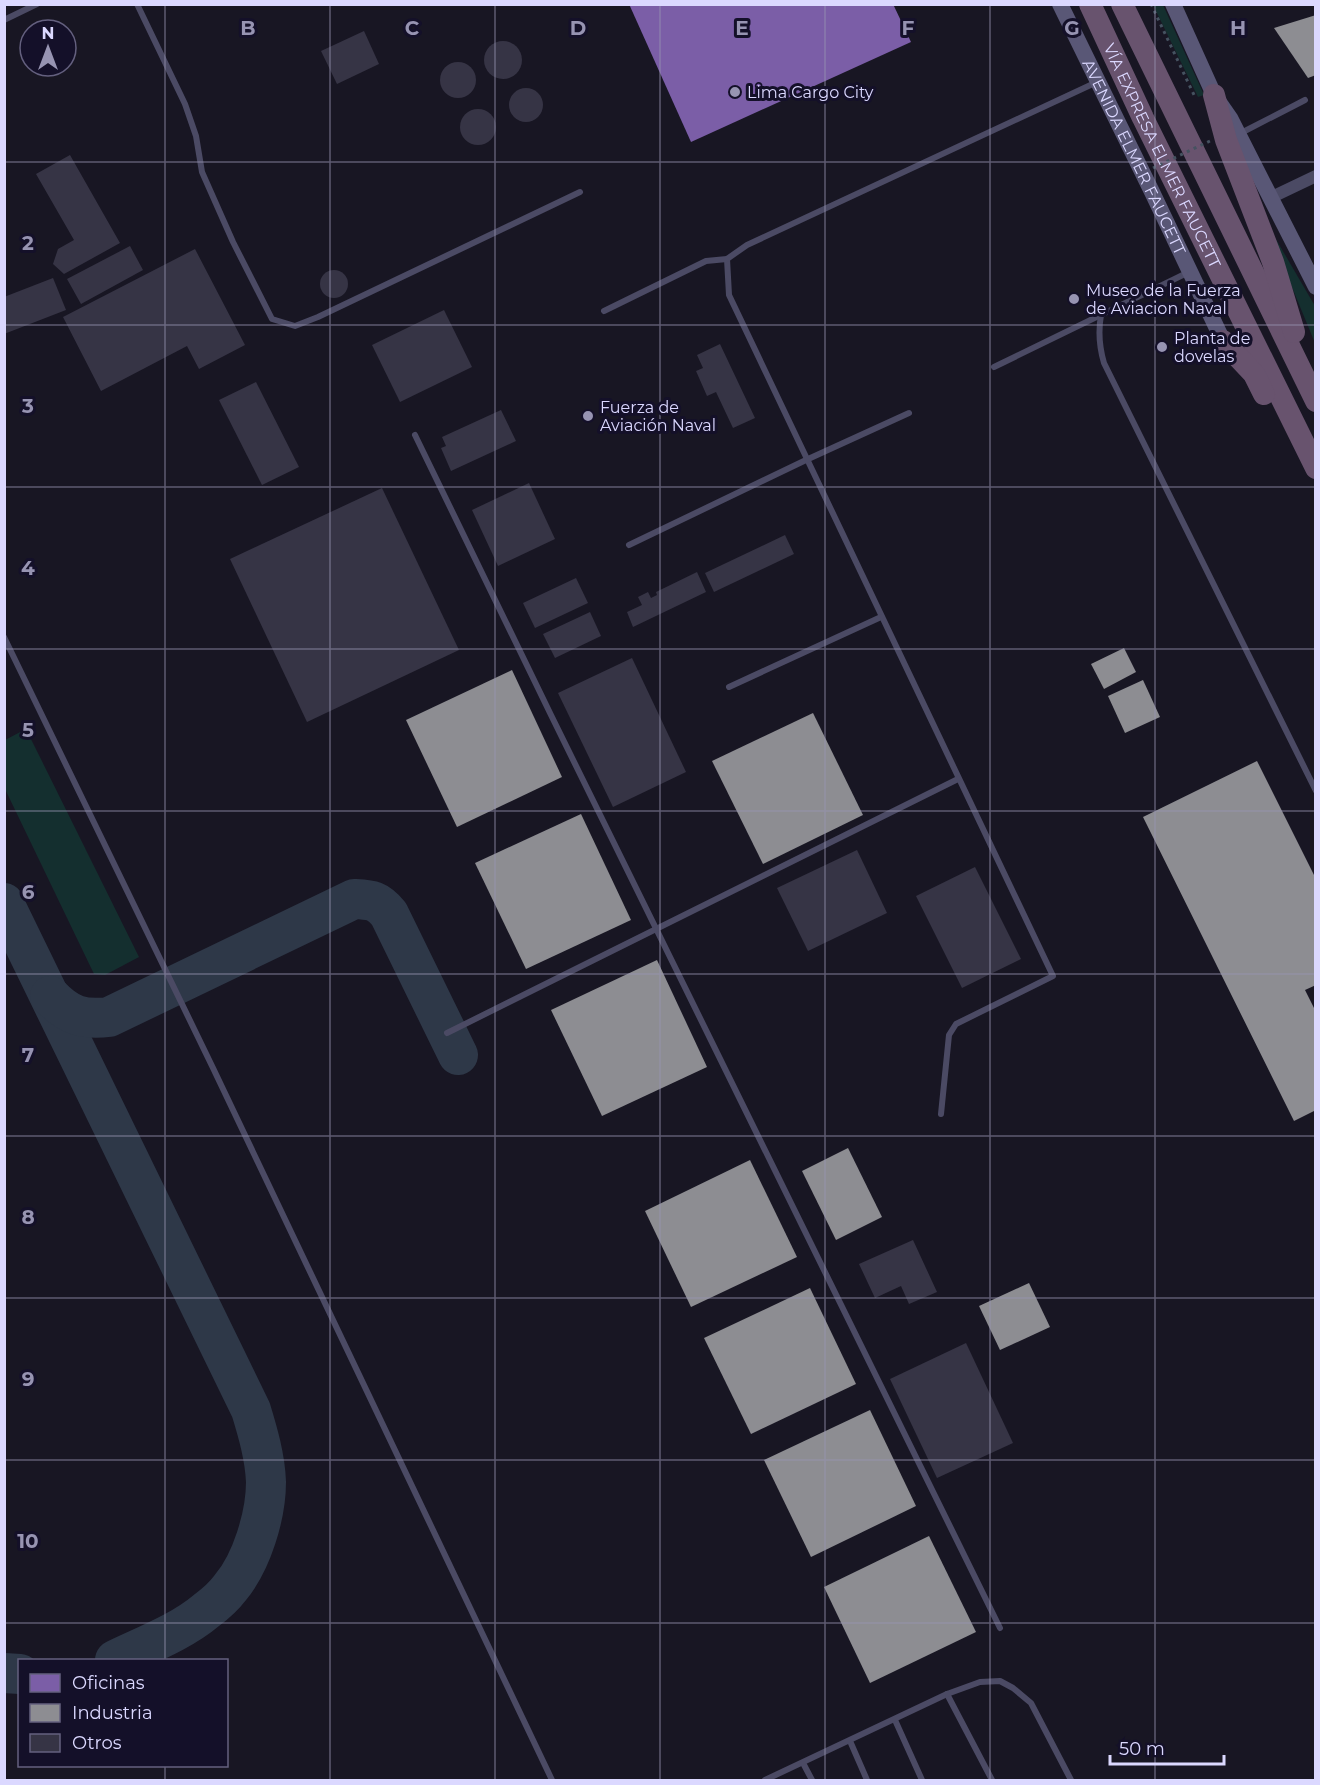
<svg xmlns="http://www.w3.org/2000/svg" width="1320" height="1785" font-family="Montserrat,sans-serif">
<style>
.green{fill:#142f2f}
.offices{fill:#7b5ea7}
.industry{fill:#8d8d92}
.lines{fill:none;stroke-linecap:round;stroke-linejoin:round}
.taxiway{stroke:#2e3848;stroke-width:40}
.building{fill:#363445}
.path{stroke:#455260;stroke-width:3;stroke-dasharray:3 4.5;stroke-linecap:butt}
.lane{stroke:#4b4a64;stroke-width:6}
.street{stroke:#4b4a64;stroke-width:12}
.secondary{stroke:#595776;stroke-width:16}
.highway{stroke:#68536e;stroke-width:22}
.path-bridge{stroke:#455260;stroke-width:3;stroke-dasharray:3 4.5;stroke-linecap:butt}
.grid{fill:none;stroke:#9794b2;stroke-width:1.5;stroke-opacity:0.55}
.poi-dot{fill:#9794b2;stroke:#141029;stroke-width:2}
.labels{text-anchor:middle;stroke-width:6;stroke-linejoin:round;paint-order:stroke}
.poi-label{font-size:16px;fill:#dbd8ff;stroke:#141029;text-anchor:start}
.street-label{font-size:16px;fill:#dbd8ff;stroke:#141029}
.grid-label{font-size:20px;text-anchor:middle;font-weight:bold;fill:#9794b2;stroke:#141029;stroke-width:6;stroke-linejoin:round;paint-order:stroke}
</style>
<rect width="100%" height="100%" fill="#181623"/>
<!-- green -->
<g class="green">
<path d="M1153 5H1163L1204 95 1198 97Z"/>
<path d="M1263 217 1315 306V343Z"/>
<path d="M26 729 139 957 105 975 94 974 5 789V740Z"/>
</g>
<!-- offices -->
<path class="offices" d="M629 4H893L911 42 691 142Z"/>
<!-- industry -->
<g class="industry">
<path d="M1316 15V75L1308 78 1274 28Z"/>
<path d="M1124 648 1136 672 1104 689 1091 664Z"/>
<path d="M512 670 562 777 457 827 406 720Z"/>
<path d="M1143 680 1160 717 1125 733 1108 696Z"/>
<path d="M813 713 863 815 763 864 712 761Z"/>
<path d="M1257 761 1316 879V985L1305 990 1316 1012V1110L1294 1121 1143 817Z"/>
<path d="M581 814 631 920 526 969 475 863Z"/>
<path d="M657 960 707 1067 602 1116 551 1010Z"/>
<path d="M848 1148 882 1217 836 1240 802 1171Z"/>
<path d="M750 1160 797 1257 691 1307 645 1211Z"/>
<path d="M1029 1283 1050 1327 1000 1350 979 1306Z"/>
<path d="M810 1288 856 1384 751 1434 704 1338Z"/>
<path d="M870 1410 916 1506 811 1557 764 1460Z"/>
<path d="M929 1536 976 1632 870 1683 824 1587Z"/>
</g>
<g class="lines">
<!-- taxiway -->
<g class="taxiway">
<path d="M4 903 251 1410C258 1433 265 1457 266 1482 266 1515 252 1562 230 1588 224 1596 215 1604 207 1610 181 1632 146 1645 115 1660"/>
<path d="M50 996C69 1016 83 1020 109 1017L354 899C372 900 377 900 389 914L458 1055"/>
<path d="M4 1673 20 1674"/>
</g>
</g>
<!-- building -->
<g class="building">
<path d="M364 31 379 64 337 84 321 51Z"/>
<circle cx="503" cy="60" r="19"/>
<circle cx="458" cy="80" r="18"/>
<circle cx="526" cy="105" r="17"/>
<circle cx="478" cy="127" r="18"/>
<path d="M70 155 120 243 64 274 53 264 58 249 74 240 36 174Z"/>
<path d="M130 246 143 270 81 304 67 279Z"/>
<path d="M195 249 245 345 199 369 187 346 101 391 63 317Z"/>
<circle cx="334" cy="284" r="14"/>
<path d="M53 278 66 310 4 334V297Z"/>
<path d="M444 310 472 367 400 402 372 345Z"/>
<path d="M720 344 755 418 733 428 716 392 707 396 696 371 703 368 697 355Z"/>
<path d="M256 382 299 467 262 485 219 400Z"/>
<path d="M501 410 516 441 451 471 441 448 446 446 442 437Z"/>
<path d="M529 483 555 539 498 566 472 510Z"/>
<path d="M382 488 459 650 307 722 230 559Z"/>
<path d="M785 535 794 554 714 592 705 573Z"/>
<path d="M697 572 706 592 633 627 627 612 642 605 638 597 648 592 651 598 657 595 656 592Z"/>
<path d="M576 578 588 603 535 628 523 603Z"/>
<path d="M590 612 601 636 555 658 543 634Z"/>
<path d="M632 658 686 772 613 807 558 693Z"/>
<path d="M857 850 887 913 808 951 777 888Z"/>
<path d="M975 867 1021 959 962 988 916 896Z"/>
<path d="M913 1240 937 1292 909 1304 901 1286 875 1298 859 1264Z"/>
<path d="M966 1343 1013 1443 937 1478 890 1379Z"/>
</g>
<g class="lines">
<!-- path -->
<path class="path" d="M1151 4 1195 97"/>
<!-- lane -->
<g class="lane">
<path d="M137 4 185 104 196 136 202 172 233 242 272 319 295 326 318 317 580 192"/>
<path d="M4 20 37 4"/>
<path d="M1239 134 1305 100"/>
<path d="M727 259 729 295 1053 976 956 1024 949 1035 941 1114"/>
<path d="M604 311 706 261 727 259 747 245 1097 82"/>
<path d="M1101 315C1098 332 1099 346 1104 363L1316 791"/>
<path d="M994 367 1189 272"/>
<path d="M415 435 551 715 1000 1628"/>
<path d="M629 545 806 460 909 413"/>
<path d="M4 637 213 1068 552 1780"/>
<path d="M729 687 881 617"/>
<path d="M447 1033 958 779"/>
<path d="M947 1694 992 1780"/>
<path d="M895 1720 922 1780"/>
<path d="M850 1741 867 1780"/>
<path d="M803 1763 812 1780"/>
<path d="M765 1780 947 1694 980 1682 1000 1681 1013 1688 1031 1703 1071 1780"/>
</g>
<!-- street -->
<path class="street" d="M1272 197 1316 176"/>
<!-- secondary -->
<g class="secondary">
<path id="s1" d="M1060 4 1153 194 1223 341"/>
<path d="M1173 4 1214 95 1230 118 1316 287"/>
</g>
<!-- highway -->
<g class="highway">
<path id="s2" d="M1090 4 1143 118 1316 468"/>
<path d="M1122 4 1316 401"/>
<path d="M1214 95 1226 140 1273 262 1294 332"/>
<path d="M1223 341 1254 374 1264 394"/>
</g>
<!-- path-bridge -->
<path class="path-bridge" d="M1153 168 1212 140"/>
</g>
<!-- grid -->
<path class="grid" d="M165 4V1660M330 4V1780M495 4V1780M660 4V1780M825 4V1780M990 4V1780M1155 4V1780M4 162H1316M4 325H1316M4 487H1316M4 649H1316M4 811H1316M4 974H1316M4 1136H1316M4 1298H1316M4 1460H1316M4 1623H1316M165 1766V1780"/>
<!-- markers -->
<g class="poi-dot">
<circle cx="735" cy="92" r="6"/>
<circle cx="1074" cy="299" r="6"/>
<circle cx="1162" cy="347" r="6"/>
<circle cx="588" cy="416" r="6"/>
</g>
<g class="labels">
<!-- poi labels -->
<g class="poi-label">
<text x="747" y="98">Lima Cargo City</text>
<text x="1086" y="296">Museo de la Fuerza<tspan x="1086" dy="18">de Aviacion Naval</tspan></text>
<text x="1174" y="344">Planta de<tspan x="1174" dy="18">dovelas</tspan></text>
<text x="600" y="413">Fuerza de<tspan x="600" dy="18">Aviación Naval</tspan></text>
</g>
<!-- street labels -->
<g class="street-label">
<text dy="6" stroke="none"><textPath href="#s2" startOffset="168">VÍA EXPRESA ELMER FAUCETT</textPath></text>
<text dy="6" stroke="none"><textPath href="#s1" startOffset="170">AVENIDA ELMER FAUCETT</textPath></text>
</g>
</g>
<g class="grid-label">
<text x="248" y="35">B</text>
<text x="412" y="35">C</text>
<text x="578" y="35">D</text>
<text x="742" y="35">E</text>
<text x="908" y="35">F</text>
<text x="1072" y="35">G</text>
<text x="1238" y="35">H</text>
<text x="28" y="250">2</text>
<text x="28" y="413">3</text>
<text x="28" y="575">4</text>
<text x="28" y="737">5</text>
<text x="28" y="899">6</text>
<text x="28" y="1062">7</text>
<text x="28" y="1224">8</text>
<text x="28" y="1386">9</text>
<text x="28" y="1548">10</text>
</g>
<!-- border -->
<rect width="1320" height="1785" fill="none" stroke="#dbd8ff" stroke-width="12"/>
<!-- legend -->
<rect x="18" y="1659" width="210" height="108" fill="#141029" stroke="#64607f" stroke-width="1.5"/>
<rect x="30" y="1674" width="30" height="18" fill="#7b5ea7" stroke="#64607f" stroke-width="1.5"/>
<text x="72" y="1689" font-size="18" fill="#dbd8ff">Oficinas</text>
<rect x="30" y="1704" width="30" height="18" fill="#8d8d92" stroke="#64607f" stroke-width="1.5"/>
<text x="72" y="1719" font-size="18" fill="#dbd8ff">Industria</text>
<rect x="30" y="1734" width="30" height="18" fill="#363445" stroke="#64607f" stroke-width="1.5"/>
<text x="72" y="1749" font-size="18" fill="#dbd8ff">Otros</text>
<!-- north arrow -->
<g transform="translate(48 48)"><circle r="28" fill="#141029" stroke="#64607f" stroke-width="1.5"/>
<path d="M0-4.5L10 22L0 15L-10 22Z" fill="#9794b2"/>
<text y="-9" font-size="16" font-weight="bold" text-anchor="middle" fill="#dbd8ff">N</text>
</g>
<!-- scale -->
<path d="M1110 1755v9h114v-9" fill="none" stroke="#dbd8ff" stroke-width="3"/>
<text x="1119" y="1755" font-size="18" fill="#dbd8ff" stroke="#141029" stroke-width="4.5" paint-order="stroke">50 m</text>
</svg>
